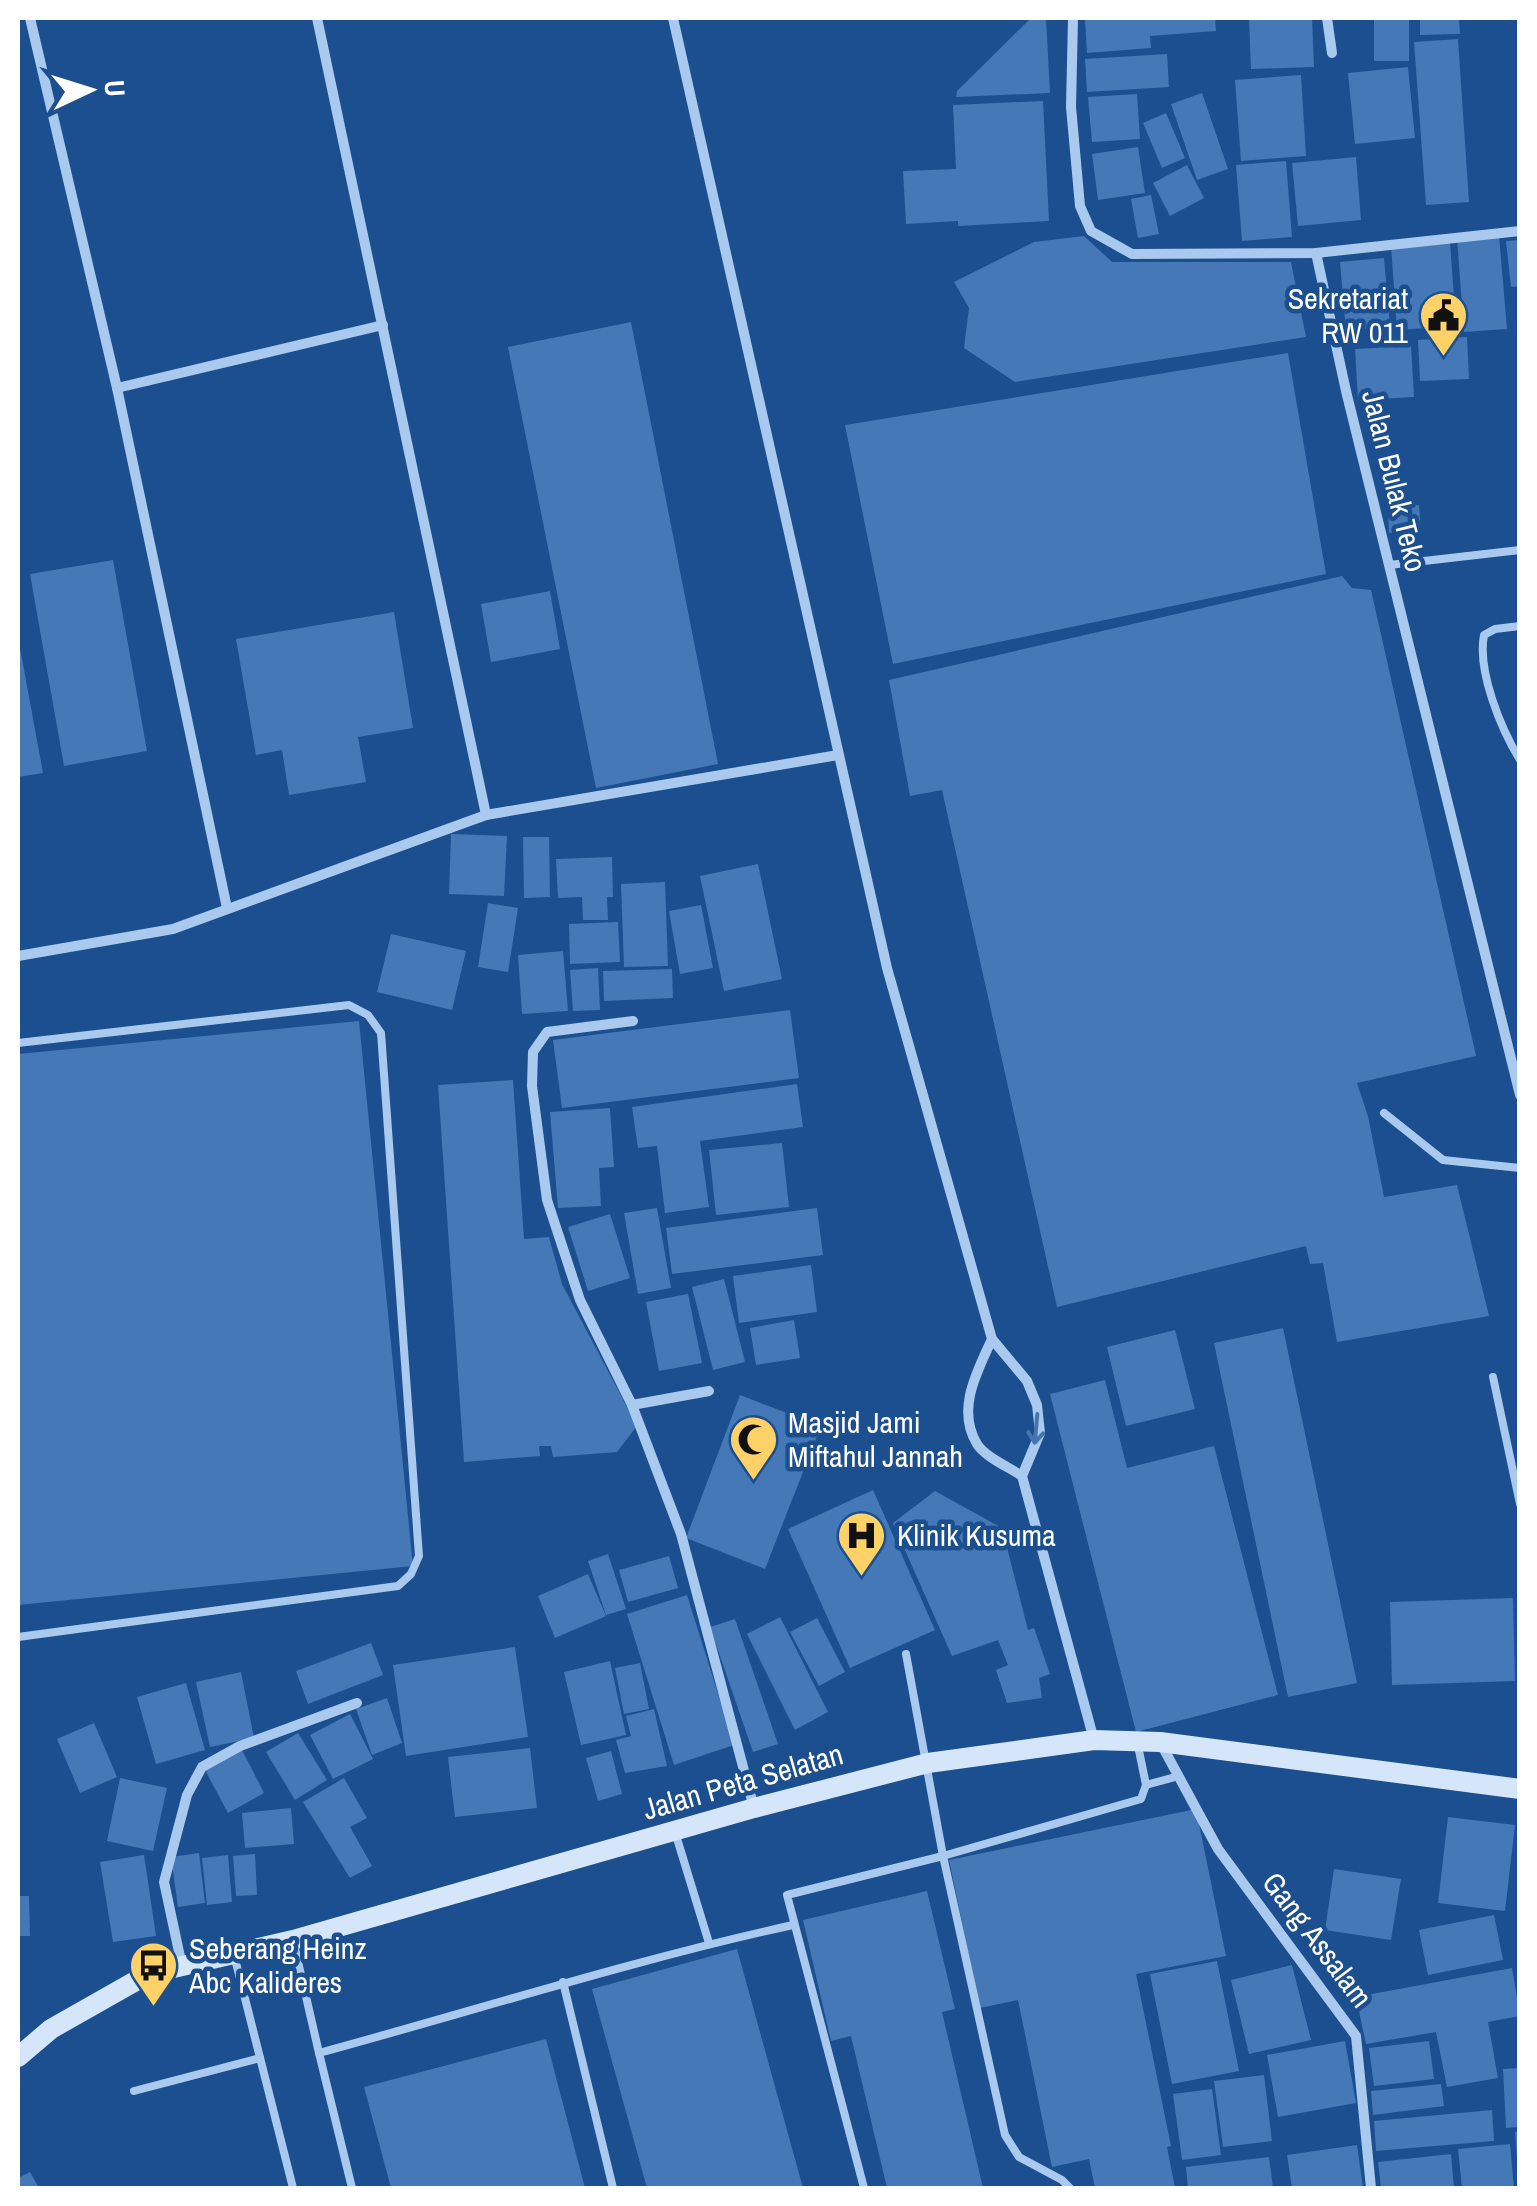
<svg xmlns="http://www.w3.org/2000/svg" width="1537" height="2206" font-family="'Archivo Narrow',sans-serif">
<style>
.building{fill:#4478b7}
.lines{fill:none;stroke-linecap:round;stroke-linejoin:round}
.lane{stroke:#a9c9ee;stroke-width:8}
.street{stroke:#a9c9ee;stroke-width:10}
.secondary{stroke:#d6e6fa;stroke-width:20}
.oneway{stroke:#4674ac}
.labels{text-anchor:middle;stroke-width:9;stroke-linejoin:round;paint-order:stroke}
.poi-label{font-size:30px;fill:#fff;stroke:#1b4f8f;text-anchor:start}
.street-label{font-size:30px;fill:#fff;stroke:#1b4f8f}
</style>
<rect width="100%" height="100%" fill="#1b4f8f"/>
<!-- building -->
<g class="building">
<path d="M1031 18H1046L1050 93 956 97 957 91Z"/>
<path d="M1109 18H1215L1216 31 1150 36 1151 48 1087 53 1085 20Z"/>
<path d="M1249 18H1312L1314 67 1251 69Z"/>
<rect x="1374" y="18" width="35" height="43"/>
<path d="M1420 18H1459L1460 34 1420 35Z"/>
<path d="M1458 39 1469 202 1426 205 1414 42Z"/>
<path d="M1167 54 1169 87 1087 92 1085 59Z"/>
<path d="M1408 67 1415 138 1355 144 1348 73Z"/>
<path d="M1301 75 1306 156 1241 161 1235 80Z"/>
<path d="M1202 93 1228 169 1197 180 1171 104Z"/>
<path d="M1137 94 1140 139 1092 142 1088 97Z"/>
<path d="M1043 101 1049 221 958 226V221L906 224 903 171 956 169 953 105Z"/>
<path d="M1166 113 1185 158 1162 168 1143 123Z"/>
<path d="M1138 147 1145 193 1098 200 1092 154Z"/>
<path d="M1356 157 1361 220 1298 226 1292 163Z"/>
<path d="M1286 161 1292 237 1242 241 1236 165Z"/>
<path d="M1187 165 1204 198 1170 216 1153 183Z"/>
<path d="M1151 195 1159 234 1138 238 1131 199Z"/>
<path d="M1499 235 1507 329 1464 332 1457 238Z"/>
<path d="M1084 236 1112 262H1291L1306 337 1015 382 964 348 969 308 954 282 1034 242Z"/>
<path d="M1520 240V286L1511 287 1506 241Z"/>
<path d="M1450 242 1456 326 1397 330 1391 246Z"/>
<path d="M1384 258 1390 327 1346 331 1340 262Z"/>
<path d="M631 322 718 764 596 788 508 347Z"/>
<path d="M1467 337 1469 379 1420 381 1418 340Z"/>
<path d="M1411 346 1414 397 1358 400 1355 349Z"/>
<path d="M1288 353 1326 574 893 664 845 425Z"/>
<path d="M1419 505 1421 532 1389 533 1388 506Z"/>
<path d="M113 560 147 751 64 766 30 574Z"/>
<path d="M1342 576 1352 588 1371 590 1476 1056 1357 1083 1368 1116 1384 1197 1457 1185 1489 1316 1337 1342 1323 1263 1310 1264 1306 1246 1057 1307 942 790 910 796 889 680Z"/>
<path d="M550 591 560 649 491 662 481 604Z"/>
<path d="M394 612 413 728 358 737 366 782 289 795 282 750 256 755 236 639Z"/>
<path d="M18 637 43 773 18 777Z"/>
<path d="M451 834 507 836 504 896 449 894Z"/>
<path d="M523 837H549L550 897 524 898Z"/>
<path d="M612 857 613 897H607L608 920H583L582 897 558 898 556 859Z"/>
<path d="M758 864 782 979 724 991 700 876Z"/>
<path d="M665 882 668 966 624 967 621 884Z"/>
<path d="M488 903 518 908 508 972 478 967Z"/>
<path d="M701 905 713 968 680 974 669 911Z"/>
<path d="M618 922 620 962 570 964 569 924Z"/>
<path d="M391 934 466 951 452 1010 377 992Z"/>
<path d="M563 951 568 1011 522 1014 518 955Z"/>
<path d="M598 968 600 1010 573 1011 570 970Z"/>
<path d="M672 969 673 998 604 1001 603 971Z"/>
<path d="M790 1010 799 1078 562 1108 553 1040Z"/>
<path d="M359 1021 413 1566 18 1605V1054Z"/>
<path d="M513 1080 524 1239 549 1237 562 1284 637 1426 617 1452 553 1457 551 1446H539L540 1456 464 1462 438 1085Z"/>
<path d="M797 1084 803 1127 700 1141 709 1207 665 1213 657 1146 638 1148 632 1107Z"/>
<path d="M610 1108 614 1167 599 1168 601 1206 558 1208 550 1112Z"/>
<path d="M782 1143 789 1207 716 1215 709 1150Z"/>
<path d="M657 1208 671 1288 638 1294 624 1213Z"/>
<path d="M817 1208 823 1255 672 1274 666 1228Z"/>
<path d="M610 1214 630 1278 588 1291 568 1227Z"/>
<path d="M811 1265 817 1312 739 1323 733 1276Z"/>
<path d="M724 1279 745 1362 713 1370 692 1287Z"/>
<path d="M688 1294 702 1363 659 1371 646 1302Z"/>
<path d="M794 1320 800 1358 756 1365 750 1328Z"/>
<path d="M1283 1328 1357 1683 1288 1697 1214 1343Z"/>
<path d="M1175 1330 1195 1409 1126 1426 1107 1347Z"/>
<path d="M1105 1380 1127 1468 1214 1446 1278 1695 1136 1732 1050 1394Z"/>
<path d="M740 1395 821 1426 765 1569 686 1538Z"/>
<path d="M873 1490 935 1630 850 1668 788 1529Z"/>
<path d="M935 1491 1002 1528 1028 1630 1034 1628 1050 1674 1039 1678 1042 1698 1007 1703 996 1670 1008 1665 998 1640 952 1656 893 1523Z"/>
<path d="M608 1554 626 1609 606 1615 588 1561Z"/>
<path d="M669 1556 678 1588 628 1602 619 1570Z"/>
<path d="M588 1574 606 1616 555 1638 538 1596Z"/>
<path d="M687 1595 734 1745 674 1765 627 1614Z"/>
<path d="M1513 1598 1515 1681 1392 1685 1390 1602Z"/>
<path d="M780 1617 828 1712 795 1730 747 1634Z"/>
<path d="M817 1618 845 1672 819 1686 790 1632Z"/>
<path d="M735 1619 778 1744 753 1752 710 1627Z"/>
<path d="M371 1643 383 1675 308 1704 296 1671Z"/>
<path d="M515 1647 528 1737 406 1756 393 1665Z"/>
<path d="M610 1661 626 1735 581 1745 564 1672Z"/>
<path d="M640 1663 649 1709 624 1714 615 1668Z"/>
<path d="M241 1672 254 1738 210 1747 196 1682Z"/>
<path d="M186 1683 205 1750 156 1764 137 1697Z"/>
<path d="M387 1698 402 1743 372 1755 356 1709Z"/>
<path d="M654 1709 667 1766 625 1773 616 1740 631 1736 626 1716Z"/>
<path d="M350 1714 373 1759 333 1779 310 1735Z"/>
<path d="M94 1723 117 1777 80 1793 57 1739Z"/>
<path d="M298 1733 327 1780 295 1800 266 1752Z"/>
<path d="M241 1748 264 1793 228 1813 204 1768Z"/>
<path d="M530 1748 537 1808 455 1817 448 1757Z"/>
<path d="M611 1751 622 1794 598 1801 586 1758Z"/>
<path d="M120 1778 167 1788 153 1851 107 1841Z"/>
<path d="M344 1778 367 1818 350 1827 372 1866 350 1878 303 1802Z"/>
<path d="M291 1808 294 1844 245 1848 242 1813Z"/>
<path d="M1196 1809 1226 1956 1136 1974 1171 2146 1167 2147 1175 2188H1095L1089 2159 1052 2167 1018 2000 980 2008 949 1860Z"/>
<path d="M1448 1817 1515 1825 1505 1911 1438 1903Z"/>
<path d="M199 1853 205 1903 178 1907 171 1857Z"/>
<path d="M255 1854 257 1895 236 1896 233 1856Z"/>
<path d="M144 1855 156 1936 113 1942 100 1862Z"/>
<path d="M228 1855 232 1902 207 1905 202 1858Z"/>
<path d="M1334 1869 1401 1879 1391 1940 1325 1930Z"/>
<path d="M927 1891 955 2009 942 2012 983 2188H887L851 2036 831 2041 803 1920Z"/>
<path d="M18 1896H29L30 1936H18Z"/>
<path d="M1494 1915 1503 1960 1428 1975 1419 1930Z"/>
<path d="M737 1949 803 2188H647L592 1989Z"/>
<path d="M1217 1961 1239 2071 1172 2084 1150 1974Z"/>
<path d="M1292 1965 1311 2040 1249 2054 1231 1980Z"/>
<path d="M1512 1968 1520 2016 1488 2022 1498 2078 1447 2087 1436 2032 1366 2044 1356 1997Z"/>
<path d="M546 2039 585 2188H391L364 2087Z"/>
<path d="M1345 2041 1356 2103 1278 2117 1267 2055Z"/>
<path d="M1429 2041 1434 2079 1374 2086 1369 2048Z"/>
<path d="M1520 2068V2127L1506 2128 1503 2069Z"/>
<path d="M1264 2075 1272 2141 1223 2147 1214 2081Z"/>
<path d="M1441 2084 1444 2106 1373 2115 1371 2091Z"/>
<path d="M1212 2089 1221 2155 1182 2160 1173 2094Z"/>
<path d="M1492 2110 1494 2141 1376 2151 1374 2121Z"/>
<path d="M1520 2131V2160H1517L1515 2132Z"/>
<path d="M1510 2144 1514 2188H1462L1458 2149Z"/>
<path d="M1357 2145 1363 2188H1292L1287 2155Z"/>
<path d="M1451 2154 1454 2188H1381L1378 2162Z"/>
<path d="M1269 2157 1273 2188H1188L1186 2167Z"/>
<path d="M30 2172 39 2188H18V2178Z"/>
</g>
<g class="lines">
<!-- lane -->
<g class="lane">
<path d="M1389 565 1520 550"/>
<path d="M1520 626 1495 629 1484 635C1477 671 1501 729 1520 760"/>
<path d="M18 1043 349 1005 368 1015 381 1033 419 1556 411 1574 398 1586 18 1637"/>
<path d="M1384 1113 1443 1160 1520 1168"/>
<path d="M1493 1377 1520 1504"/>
<path d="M906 1654 943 1856 1005 2135 1019 2157 1062 2180 1070 2188"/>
<path d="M1146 1785 1179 1776"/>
<path d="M675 1832 709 1943"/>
<path d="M293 1940 319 2053"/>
<path d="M234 1955 293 2188"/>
<path d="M563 1982 613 2188"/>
<path d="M134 2091 260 2058"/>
<path d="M352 2188 319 2053C477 2010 633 1960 793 1925"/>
<path d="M864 2188 787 1895 943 1856 1141 1799 1146 1785 1137 1741"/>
</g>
<!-- street -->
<g class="street">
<path d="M30 18 117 388 227 908"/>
<path d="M317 18 486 815"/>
<path d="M673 18 887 968 992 1339 1027 1381 1037 1405 1040 1433 1022 1476 1094 1740"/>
<path d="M1073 18 1071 107 1080 206 1091 231 1132 254 1316 253 1520 231"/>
<path d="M1327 18 1332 53"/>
<path d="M1316 253 1346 391 1520 1095"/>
<path d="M117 388 383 325"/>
<path d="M18 956 173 929 486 815 838 755"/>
<path d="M633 1021 547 1032 533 1052 532 1086 547 1200 580 1300 632 1405 709 1391"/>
<path d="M992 1339C977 1372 956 1409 977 1444 985 1457 1009 1467 1022 1476"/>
<path d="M632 1405 681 1534 754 1808"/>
<path d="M1160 1742 1218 1849 1356 2036 1371 2188"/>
<path d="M182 1966 164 1882 187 1795 202 1767 240 1746 357 1703"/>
</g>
<!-- secondary -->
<path class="secondary" d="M18 2057 51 2029 148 1974 293 1940 754 1808 928 1763 1094 1740 1160 1742 1520 1789"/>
</g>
<!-- one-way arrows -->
<defs><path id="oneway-shaft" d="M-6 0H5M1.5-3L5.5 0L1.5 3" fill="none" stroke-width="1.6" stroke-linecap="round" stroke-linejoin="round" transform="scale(2.5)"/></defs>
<use class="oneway" href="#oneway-shaft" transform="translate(1036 1429) rotate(95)"/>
<!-- icons -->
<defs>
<symbol id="civic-pin" viewBox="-11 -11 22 30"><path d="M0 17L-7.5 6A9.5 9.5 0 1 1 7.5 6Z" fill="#ffd166" stroke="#1b4f8f"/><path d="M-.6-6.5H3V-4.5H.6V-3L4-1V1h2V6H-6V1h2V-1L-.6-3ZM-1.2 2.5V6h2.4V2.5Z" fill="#111"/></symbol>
<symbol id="mosque-pin" viewBox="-11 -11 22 30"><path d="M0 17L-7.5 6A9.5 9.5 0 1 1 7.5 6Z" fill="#ffd166" stroke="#1b4f8f"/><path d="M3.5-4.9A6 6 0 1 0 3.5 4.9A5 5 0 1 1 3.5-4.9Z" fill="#111"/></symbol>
<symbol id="hospital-pin" viewBox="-11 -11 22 30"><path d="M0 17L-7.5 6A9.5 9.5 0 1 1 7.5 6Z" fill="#ffd166" stroke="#1b4f8f"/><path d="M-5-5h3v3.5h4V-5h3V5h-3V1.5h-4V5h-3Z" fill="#111"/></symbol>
<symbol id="bus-pin" viewBox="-11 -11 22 30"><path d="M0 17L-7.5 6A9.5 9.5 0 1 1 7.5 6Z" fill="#ffd166" stroke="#1b4f8f"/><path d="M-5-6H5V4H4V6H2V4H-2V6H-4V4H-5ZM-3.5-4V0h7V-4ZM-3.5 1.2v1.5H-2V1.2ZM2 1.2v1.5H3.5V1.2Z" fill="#111"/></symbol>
</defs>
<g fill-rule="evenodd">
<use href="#civic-pin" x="1416" y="288" width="55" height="75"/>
<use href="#mosque-pin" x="726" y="1412" width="55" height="75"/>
<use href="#hospital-pin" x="834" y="1508" width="55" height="75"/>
<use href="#bus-pin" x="126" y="1938" width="55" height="75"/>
</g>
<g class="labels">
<!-- poi labels -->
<g class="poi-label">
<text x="1408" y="309" text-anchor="end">Sekretariat<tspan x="1408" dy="34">RW 011</tspan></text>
<text x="788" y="1433">Masjid Jami<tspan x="788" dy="34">Miftahul Jannah</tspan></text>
<text x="897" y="1546">Klinik Kusuma</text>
<text x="189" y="1959">Seberang Heinz<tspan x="189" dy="34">Abc Kalideres</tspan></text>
</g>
<!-- street labels -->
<g class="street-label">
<text transform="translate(1394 481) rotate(76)" y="10">Jalan Bulak Teko</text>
<text transform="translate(743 1782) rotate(-16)" y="10">Jalan Peta Selatan</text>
<text transform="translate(1317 1940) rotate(53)" y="10">Gang Assalam</text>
</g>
</g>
<!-- border -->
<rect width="1537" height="2206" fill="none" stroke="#ffffff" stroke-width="40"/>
<!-- north arrow -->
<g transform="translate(90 90) rotate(86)" stroke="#1b4f8f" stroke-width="8" paint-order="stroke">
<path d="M0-8L18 38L0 25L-18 38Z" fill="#ffffff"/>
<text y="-15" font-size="28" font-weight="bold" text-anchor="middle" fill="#ffffff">U</text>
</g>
</svg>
